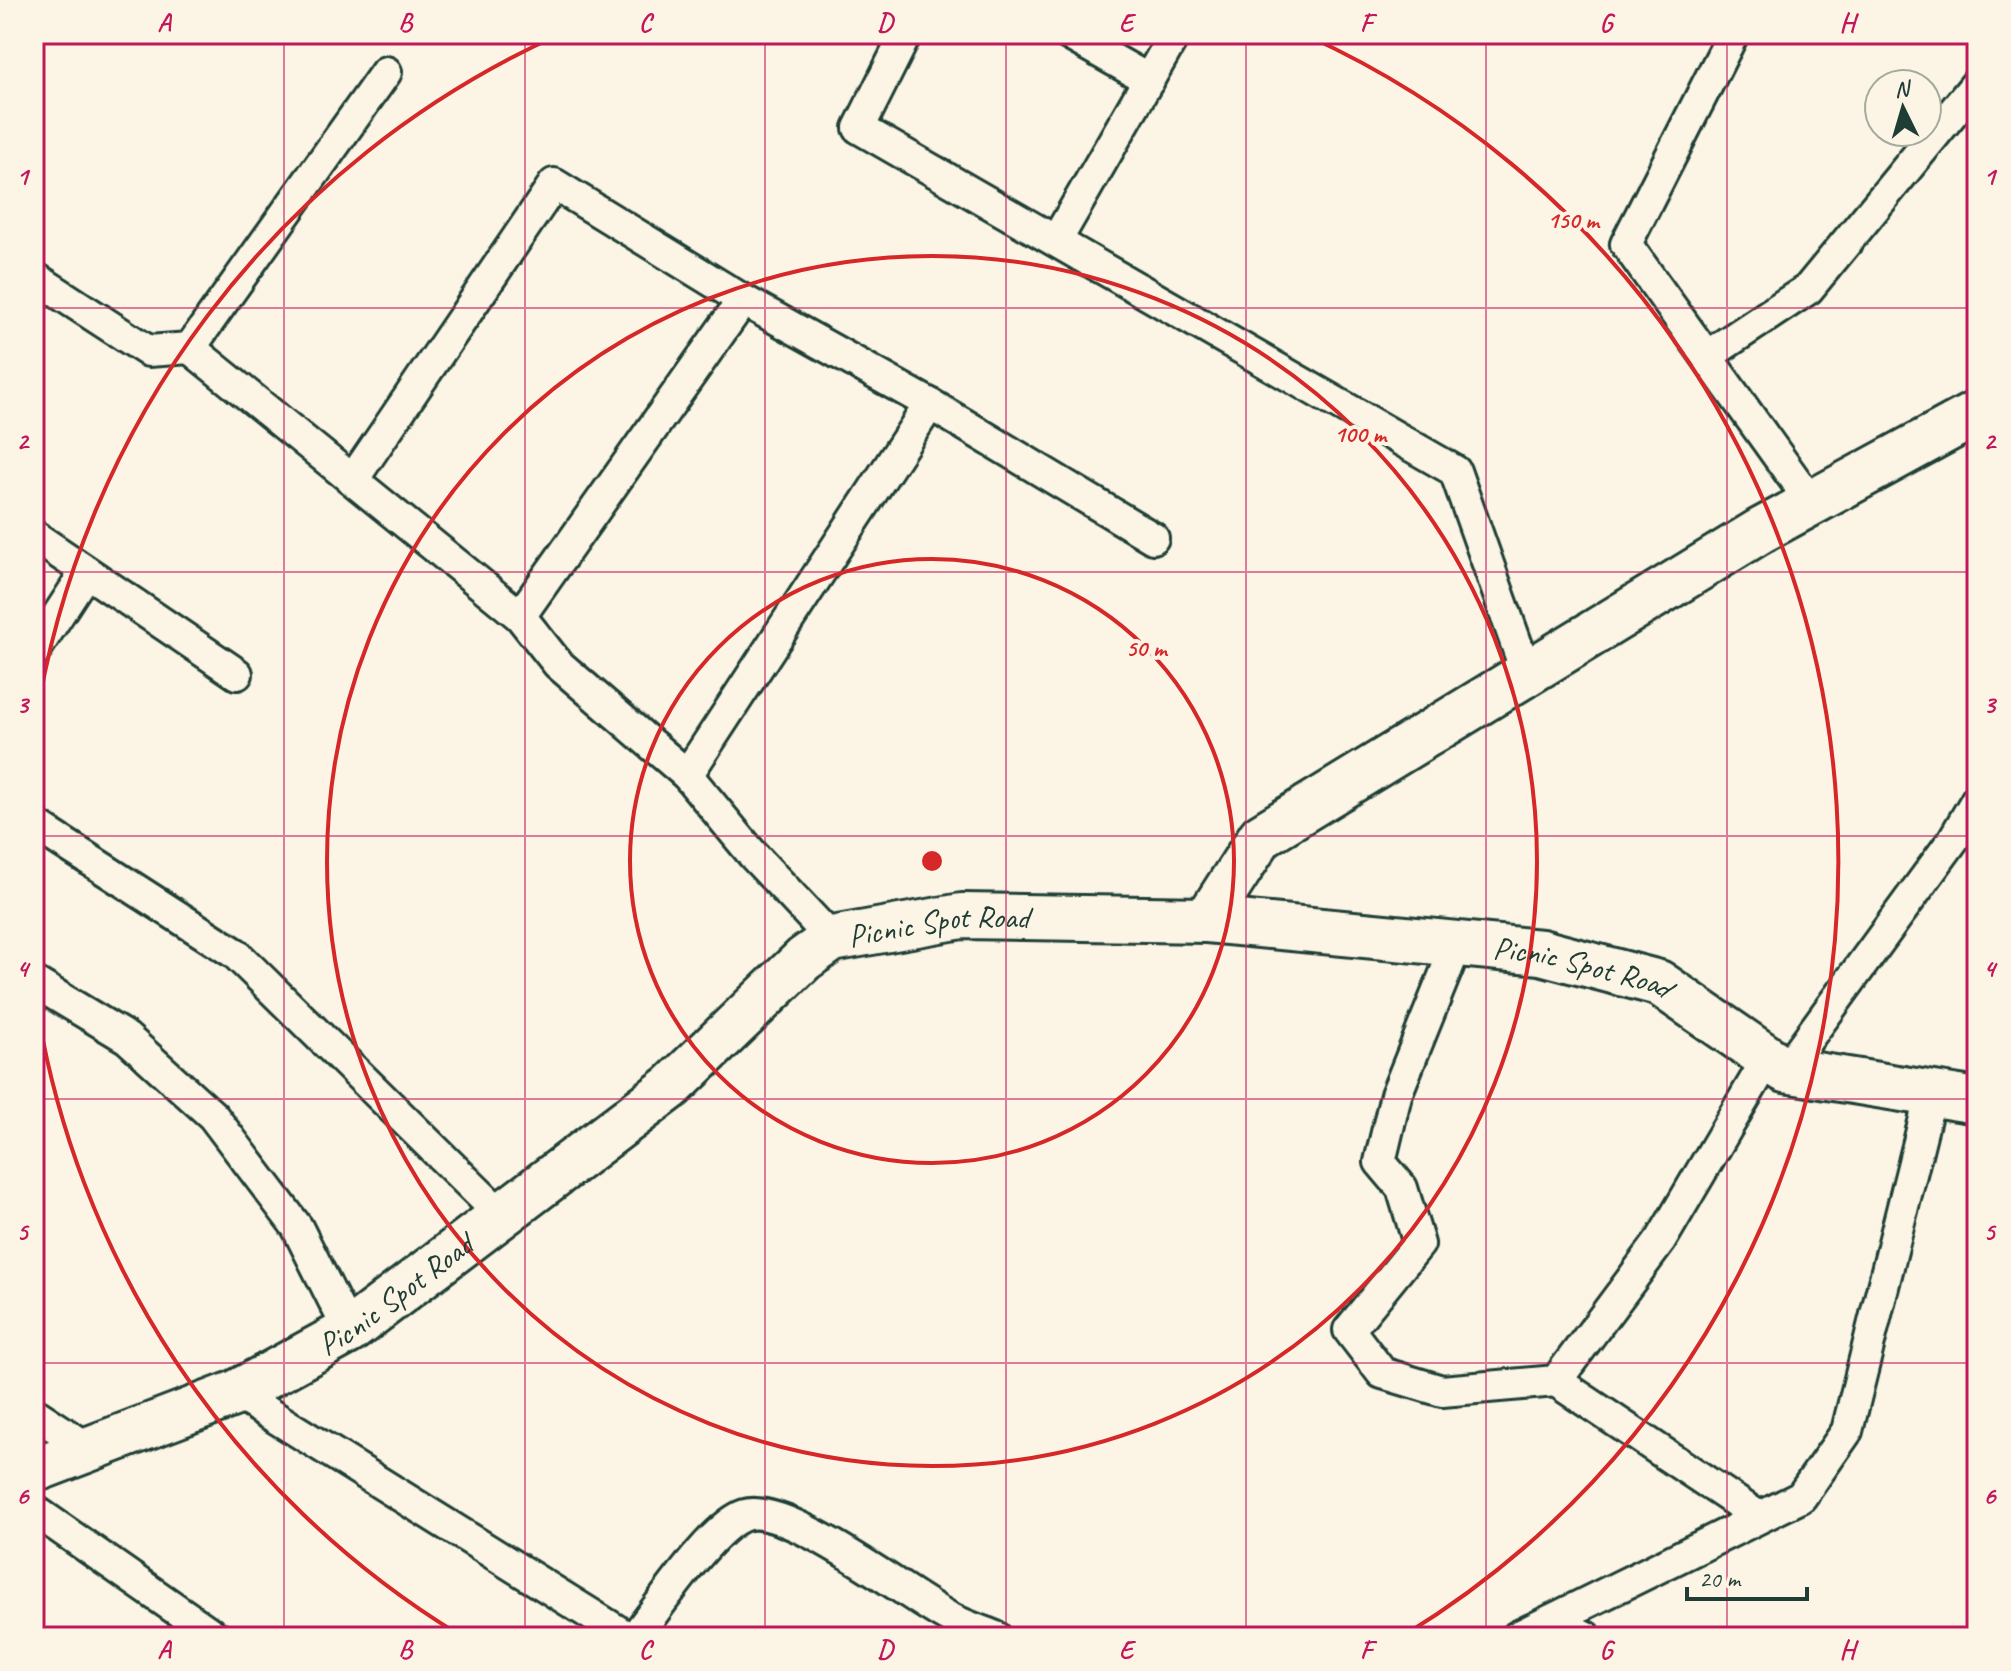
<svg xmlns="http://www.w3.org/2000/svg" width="2011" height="1671" font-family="Caveat,sans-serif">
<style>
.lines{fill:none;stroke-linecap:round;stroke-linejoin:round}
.street-casing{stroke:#1f3d34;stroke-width:36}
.secondary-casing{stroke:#1f3d34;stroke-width:50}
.street{stroke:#fcf5e5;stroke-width:30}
.secondary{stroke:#fcf5e5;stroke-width:44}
.grid{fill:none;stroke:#c2185b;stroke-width:2;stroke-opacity:0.55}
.ring{fill:none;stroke:#d62828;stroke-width:4}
.labels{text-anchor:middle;stroke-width:8;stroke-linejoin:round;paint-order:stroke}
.street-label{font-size:32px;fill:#1f3d34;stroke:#fcf5e5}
.centre{fill:#d62828;stroke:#fcf5e5;stroke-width:4}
.ring-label{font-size:24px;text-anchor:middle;font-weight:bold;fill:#d62828;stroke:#fcf5e5;stroke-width:8;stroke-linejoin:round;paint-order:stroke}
.neatline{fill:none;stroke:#c2185b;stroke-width:3}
.grid-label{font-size:26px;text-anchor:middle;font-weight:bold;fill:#c2185b}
</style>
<rect width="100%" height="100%" fill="#fcf5e5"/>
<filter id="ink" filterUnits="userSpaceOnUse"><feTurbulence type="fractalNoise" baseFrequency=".0125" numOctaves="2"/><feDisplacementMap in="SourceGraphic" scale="16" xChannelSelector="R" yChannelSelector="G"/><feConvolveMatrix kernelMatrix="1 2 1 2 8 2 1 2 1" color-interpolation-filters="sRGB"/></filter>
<g filter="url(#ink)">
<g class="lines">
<defs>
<g id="street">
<path d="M906 34 859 128 1455 471 1527 674"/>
<path d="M1068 34 1149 80"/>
<path d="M1733 34 1626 244 1813 505"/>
<path d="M386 72 190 348 520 616 558 664 687 775 754 856 832 939"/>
<path d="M1056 241 1175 34"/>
<path d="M34 277 148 351 190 348"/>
<path d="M1707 356 1808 289 1977 83"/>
<path d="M930 404 1153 538"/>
<path d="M354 478 554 184 743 300 930 404 687 775"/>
<path d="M34 536 237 674"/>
<path d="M520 616 743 300"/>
<path d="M34 652 86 572"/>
<path d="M34 824 236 954 501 1215"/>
<path d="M1457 944 1396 1095 1380 1162 1402 1188 1419 1244 1349 1330 1382 1373 1442 1391 1556 1381 1661 1240 1768 1058"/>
<path d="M34 982 127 1038 213 1116 297 1227 349 1331"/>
<path d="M1785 1070 1953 840 1977 799"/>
<path d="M1556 1381 1759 1517"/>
<path d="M236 1393 627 1637"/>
<path d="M34 1413 89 1449"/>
<path d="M34 1510 216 1637"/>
<path d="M1552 1620 1586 1637"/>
<path d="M635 1637C658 1608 713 1525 745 1515 787 1502 909 1597 950 1618 965 1626 981 1631 996 1637"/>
<path d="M1517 1637 1801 1497 1847 1431 1931 1094"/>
</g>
<g id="secondary">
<path d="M1207 920 1261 836 1760 531 1977 413"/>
<path id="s1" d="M34 1470 236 1393 349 1331 671 1087 804 959 832 939 962 916 1207 920 1541 952 1659 983 1785 1070 1977 1101"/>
</g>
</defs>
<!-- street casing -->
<use href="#street" class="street-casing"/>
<!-- secondary casing -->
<use href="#secondary" class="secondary-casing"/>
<!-- street -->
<use href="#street" class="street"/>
<!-- secondary -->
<use href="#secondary" class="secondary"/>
</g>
</g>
<!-- grid -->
<path class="grid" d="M284 34V1637M525 34V1637M765 34V1637M1006 34V1637M1246 34V1637M1486 34V1637M1727 34V1637M34 308H1977M34 572H1977M34 836H1977M34 1099H1977M34 1363H1977"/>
<!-- distance rings -->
<g class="ring">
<circle cx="932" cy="861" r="302"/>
<circle cx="932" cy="861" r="605"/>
<path d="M458 1634A907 907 0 0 1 35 995M35 727A907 907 0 0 1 556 36M1308 36A907 907 0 0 1 1406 1634"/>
</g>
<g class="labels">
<!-- street labels -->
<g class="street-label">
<text dy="11" stroke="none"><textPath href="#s1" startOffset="1076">Picnic Spot Road</textPath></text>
<text dy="11" stroke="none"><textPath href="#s1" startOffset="1724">Picnic Spot Road</textPath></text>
<text dy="11" stroke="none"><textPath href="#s1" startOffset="404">Picnic Spot Road</textPath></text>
</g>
</g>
<circle cx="932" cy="861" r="12" class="centre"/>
<g class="ring-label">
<text x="1573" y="228">150 m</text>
<text x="1360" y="442">100 m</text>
<text x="1146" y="656">50 m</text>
</g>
<!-- margin -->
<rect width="2011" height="1671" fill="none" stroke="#fcf5e5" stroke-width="88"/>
<!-- north arrow -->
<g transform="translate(1903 108) rotate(355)"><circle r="38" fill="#fcf5e5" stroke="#a4ab9e" stroke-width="2"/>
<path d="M0-6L14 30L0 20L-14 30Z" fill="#1f3d34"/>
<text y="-12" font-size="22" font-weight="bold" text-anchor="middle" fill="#1f3d34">N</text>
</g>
<!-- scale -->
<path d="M1687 1587v12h120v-12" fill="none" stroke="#1f3d34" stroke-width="4"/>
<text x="1699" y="1587" font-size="24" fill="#1f3d34" stroke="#fcf5e5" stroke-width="6" paint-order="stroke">20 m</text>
<rect x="44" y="44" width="1923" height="1583" class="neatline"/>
<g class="grid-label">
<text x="164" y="31">A</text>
<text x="405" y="31">B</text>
<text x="645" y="31">C</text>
<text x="885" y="31">D</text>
<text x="1126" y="31">E</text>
<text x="1366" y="31">F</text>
<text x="1606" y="31">G</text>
<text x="1847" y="31">H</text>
<text x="22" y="185">1</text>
<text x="1989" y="185">1</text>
<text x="22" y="449">2</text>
<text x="1989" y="449">2</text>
<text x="22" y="713">3</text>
<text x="1989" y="713">3</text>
<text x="22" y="977">4</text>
<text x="1989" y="977">4</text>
<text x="22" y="1240">5</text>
<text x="1989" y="1240">5</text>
<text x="22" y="1504">6</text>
<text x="1989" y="1504">6</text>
<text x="164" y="1658">A</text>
<text x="405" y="1658">B</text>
<text x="645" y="1658">C</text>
<text x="885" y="1658">D</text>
<text x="1126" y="1658">E</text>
<text x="1366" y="1658">F</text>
<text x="1606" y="1658">G</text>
<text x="1847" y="1658">H</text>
</g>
</svg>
